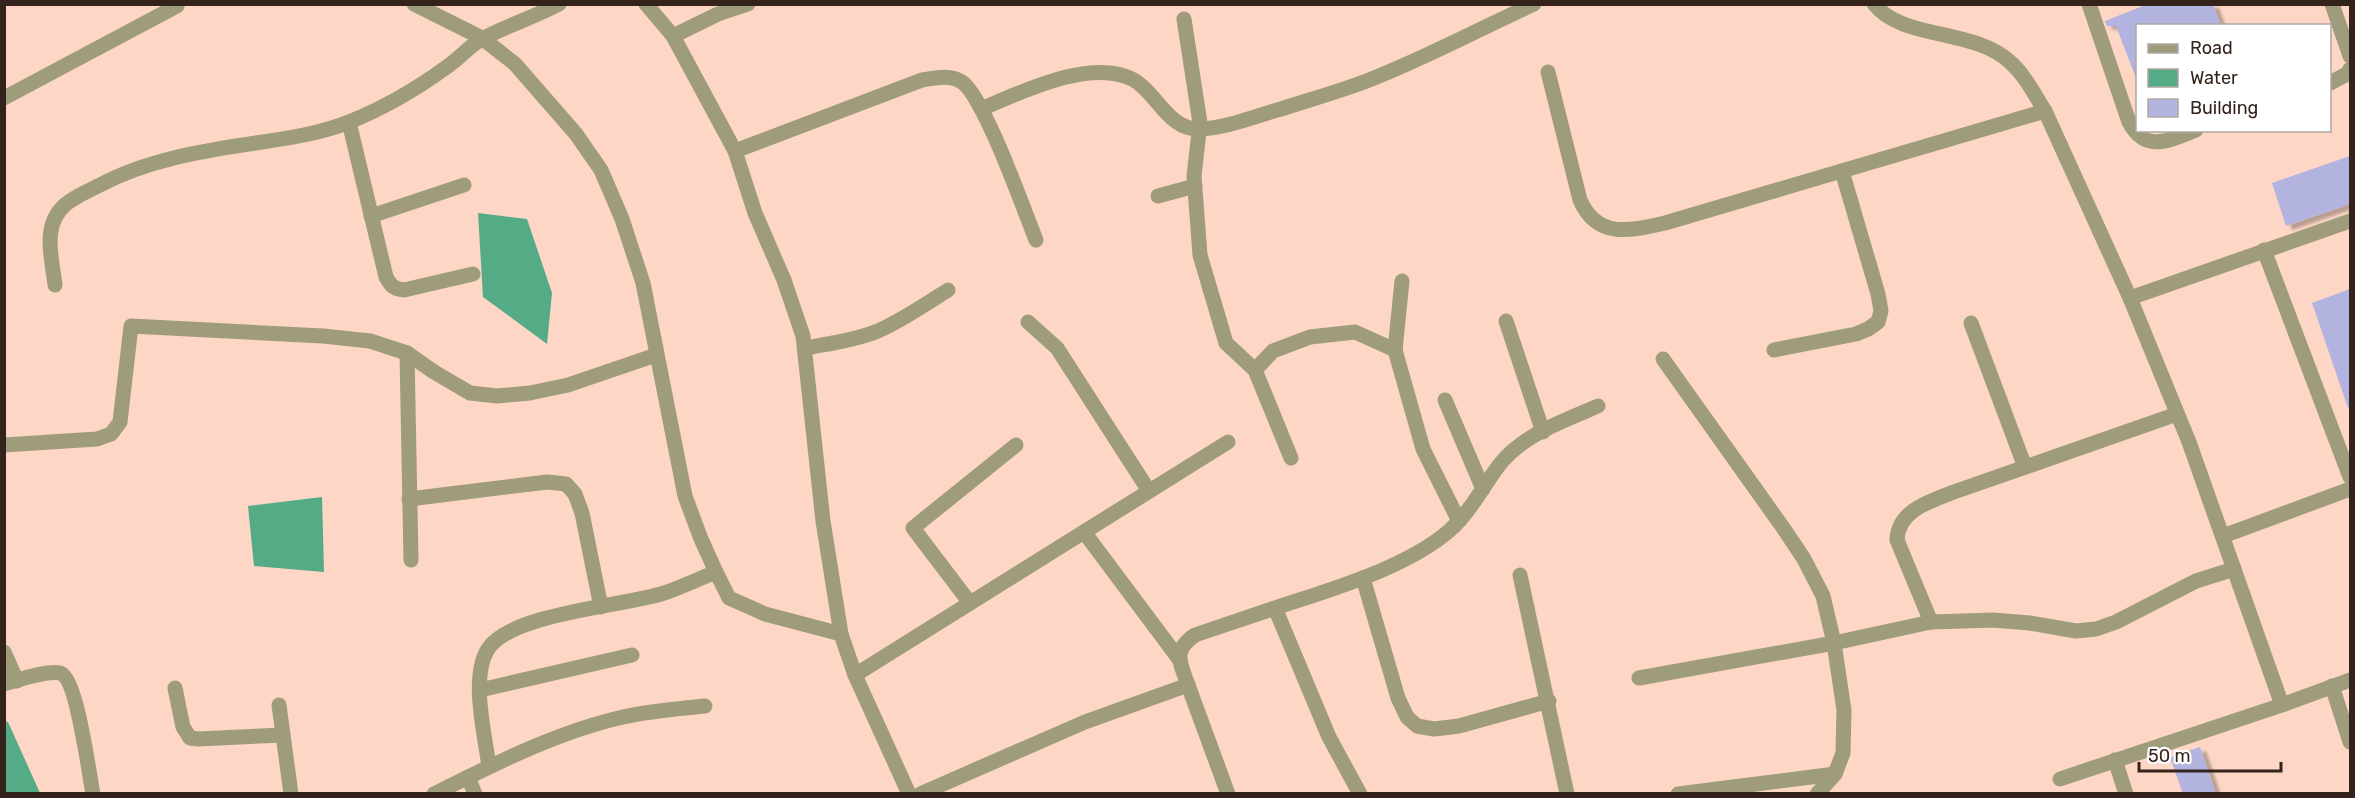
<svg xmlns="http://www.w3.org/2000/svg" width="2355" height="798" font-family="Rubik,sans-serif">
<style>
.water{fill:#55ab86}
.building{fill:#b2b3de;filter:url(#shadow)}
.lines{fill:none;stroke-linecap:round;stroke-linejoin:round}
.minor{stroke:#9e9c7b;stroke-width:15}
</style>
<defs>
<filter id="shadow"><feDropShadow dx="6" dy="4" stdDeviation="1.5" flood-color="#0004"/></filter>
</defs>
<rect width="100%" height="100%" fill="#fdd6c6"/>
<!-- water -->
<g class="water">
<path d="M478 213 527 219 552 293 547 344 483 297Z"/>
<path d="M322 497 324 572 254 566 248 506Z"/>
<path d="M5 721 8 722 40 793H5Z"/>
</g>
<!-- building -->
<g class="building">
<path d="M2148 4H2213L2221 26H2138L2136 78 2116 26H2107L2105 21Z"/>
<path d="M2350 156V204L2286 226 2272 183Z"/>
<path d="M2350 289V407L2348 408 2312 303Z"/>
<path d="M2200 747 2216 794H2183L2170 757Z"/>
</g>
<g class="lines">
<!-- minor -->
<g class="minor">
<path d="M414 4 482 38 515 64 576 134 601 170 622 219 643 283 685 496 701 539 716 572"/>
<path d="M646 4 673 36 735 151 755 213 784 280 803 336 823 521 841 634 855 675 909 794"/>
<path d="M1874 4C1902 40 1974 28 2010 62 2025 75 2034 94 2045 111"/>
<path d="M2089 4 2129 122C2146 154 2170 140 2196 130"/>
<path d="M2332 4 2350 56"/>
<path d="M1184 19 1200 123 1194 176 1200 255 1226 343 1255 370 1291 458"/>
<path d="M673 36 718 14 748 4"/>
<path d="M1548 72 1580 200C1597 239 1630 231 1665 223L2045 111 2130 298 2189 442 2282 705"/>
<path d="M2330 83 2347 74 2350 69"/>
<path d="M4 98 177 6"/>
<path d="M981 109C1022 92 1091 57 1134 80 1157 93 1169 132 1202 129 1229 127 1255 116 1281 109 1309 100 1337 92 1364 82 1422 60 1477 30 1534 4"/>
<path d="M349 122 386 277C391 286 394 289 404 290L473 274"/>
<path d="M735 151 922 80C935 78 950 74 962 82 984 97 1024 210 1036 240"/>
<path d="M1158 196 1195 186"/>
<path d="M371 216 464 185"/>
<path d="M2264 250 2350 477"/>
<path d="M1402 281 1395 350 1423 449 1459 521"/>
<path d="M55 285C52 258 41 225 66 204 76 196 88 191 98 186 146 160 202 151 256 143 288 138 319 134 349 122 384 108 418 88 448 66 460 58 471 44 484 38 508 25 535 17 559 4"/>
<path d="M2130 298 2350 221"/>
<path d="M1506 321 1543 432"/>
<path d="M1028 322 1057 348 1149 491"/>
<path d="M1971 323 2025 467"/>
<path d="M805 348C829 344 855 340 878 331 903 320 926 304 948 290"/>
<path d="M1774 350 1856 334 1868 329 1878 322 1881 311 1878 294 1842 171"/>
<path d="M407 353 411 560"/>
<path d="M1663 359 1784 529 1804 559 1823 596 1834 643 1844 710 1843 753 1835 774 1817 794"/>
<path d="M1255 370 1273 351 1310 337 1355 332 1395 350"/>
<path d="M1445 400 1483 489"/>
<path d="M4 445 97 439 111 434 120 422 131 326 323 336 370 341 407 353 434 372 470 393 497 396 530 393 568 385 656 355"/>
<path d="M409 499 547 482 566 484 575 494 582 513 601 607"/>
<path d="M1084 532 1179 659"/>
<path d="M2223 536 2350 489"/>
<path d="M1520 575 1567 794"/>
<path d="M1363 578 1398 698 1407 717 1417 726 1434 729 1459 726 1549 701"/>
<path d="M970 603 913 528 1016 445"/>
<path d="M1275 608C1329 590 1407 568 1450 530 1471 511 1483 486 1500 464 1524 434 1564 421 1598 406"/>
<path d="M1931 622 1897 540C1898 511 1928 502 1951 493L2177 414"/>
<path d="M4 652 17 681"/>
<path d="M855 675 1228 442"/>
<path d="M1639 678 1834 643 1931 622 1993 620 2030 623 2076 631 2096 629 2116 622 2196 581 2234 569"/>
<path d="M4 684C18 680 47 670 60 673 77 678 89 774 93 794"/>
<path d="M1188 685C1180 662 1172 651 1195 635L1275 608 1329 737 1360 794"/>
<path d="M2332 686 2350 742"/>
<path d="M175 688 183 727 190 738 198 739 283 735"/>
<path d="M480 690 632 655"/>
<path d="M279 705 291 794"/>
<path d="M2115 760 2126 794"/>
<path d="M489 767C485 735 470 677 488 649 510 614 621 606 661 594 680 588 698 579 716 572L729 598 765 614 841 634"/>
<path d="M468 777 475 794"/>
<path d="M2060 779 2282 705 2350 680"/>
<path d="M434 794C494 764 557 732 623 717 650 711 678 709 705 706"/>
<path d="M920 794 1085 722 1188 685 1228 794"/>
<path d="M1678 794 1835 774"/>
</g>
</g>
<!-- border -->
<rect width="2355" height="798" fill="none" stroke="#34231b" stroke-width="12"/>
<!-- legend -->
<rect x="2136" y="24" width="195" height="108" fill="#ffffff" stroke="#aea7a4" stroke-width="1.5"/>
<rect x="2148" y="44" width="30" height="9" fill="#9e9c7b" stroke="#aea7a4" stroke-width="1.5"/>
<text x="2190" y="54" font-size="18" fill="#34231b">Road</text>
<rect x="2148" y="69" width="30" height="18" fill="#55ab86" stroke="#aea7a4" stroke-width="1.5"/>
<text x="2190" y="84" font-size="18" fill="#34231b">Water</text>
<rect x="2148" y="99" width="30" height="18" fill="#b2b3de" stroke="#aea7a4" stroke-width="1.5"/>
<text x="2190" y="114" font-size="18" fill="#34231b">Building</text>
<!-- scale -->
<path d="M2139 762v9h142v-9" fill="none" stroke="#34231b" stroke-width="3"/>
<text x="2148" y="762" font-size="18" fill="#34231b" stroke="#ffffff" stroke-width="4.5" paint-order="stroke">50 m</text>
</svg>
